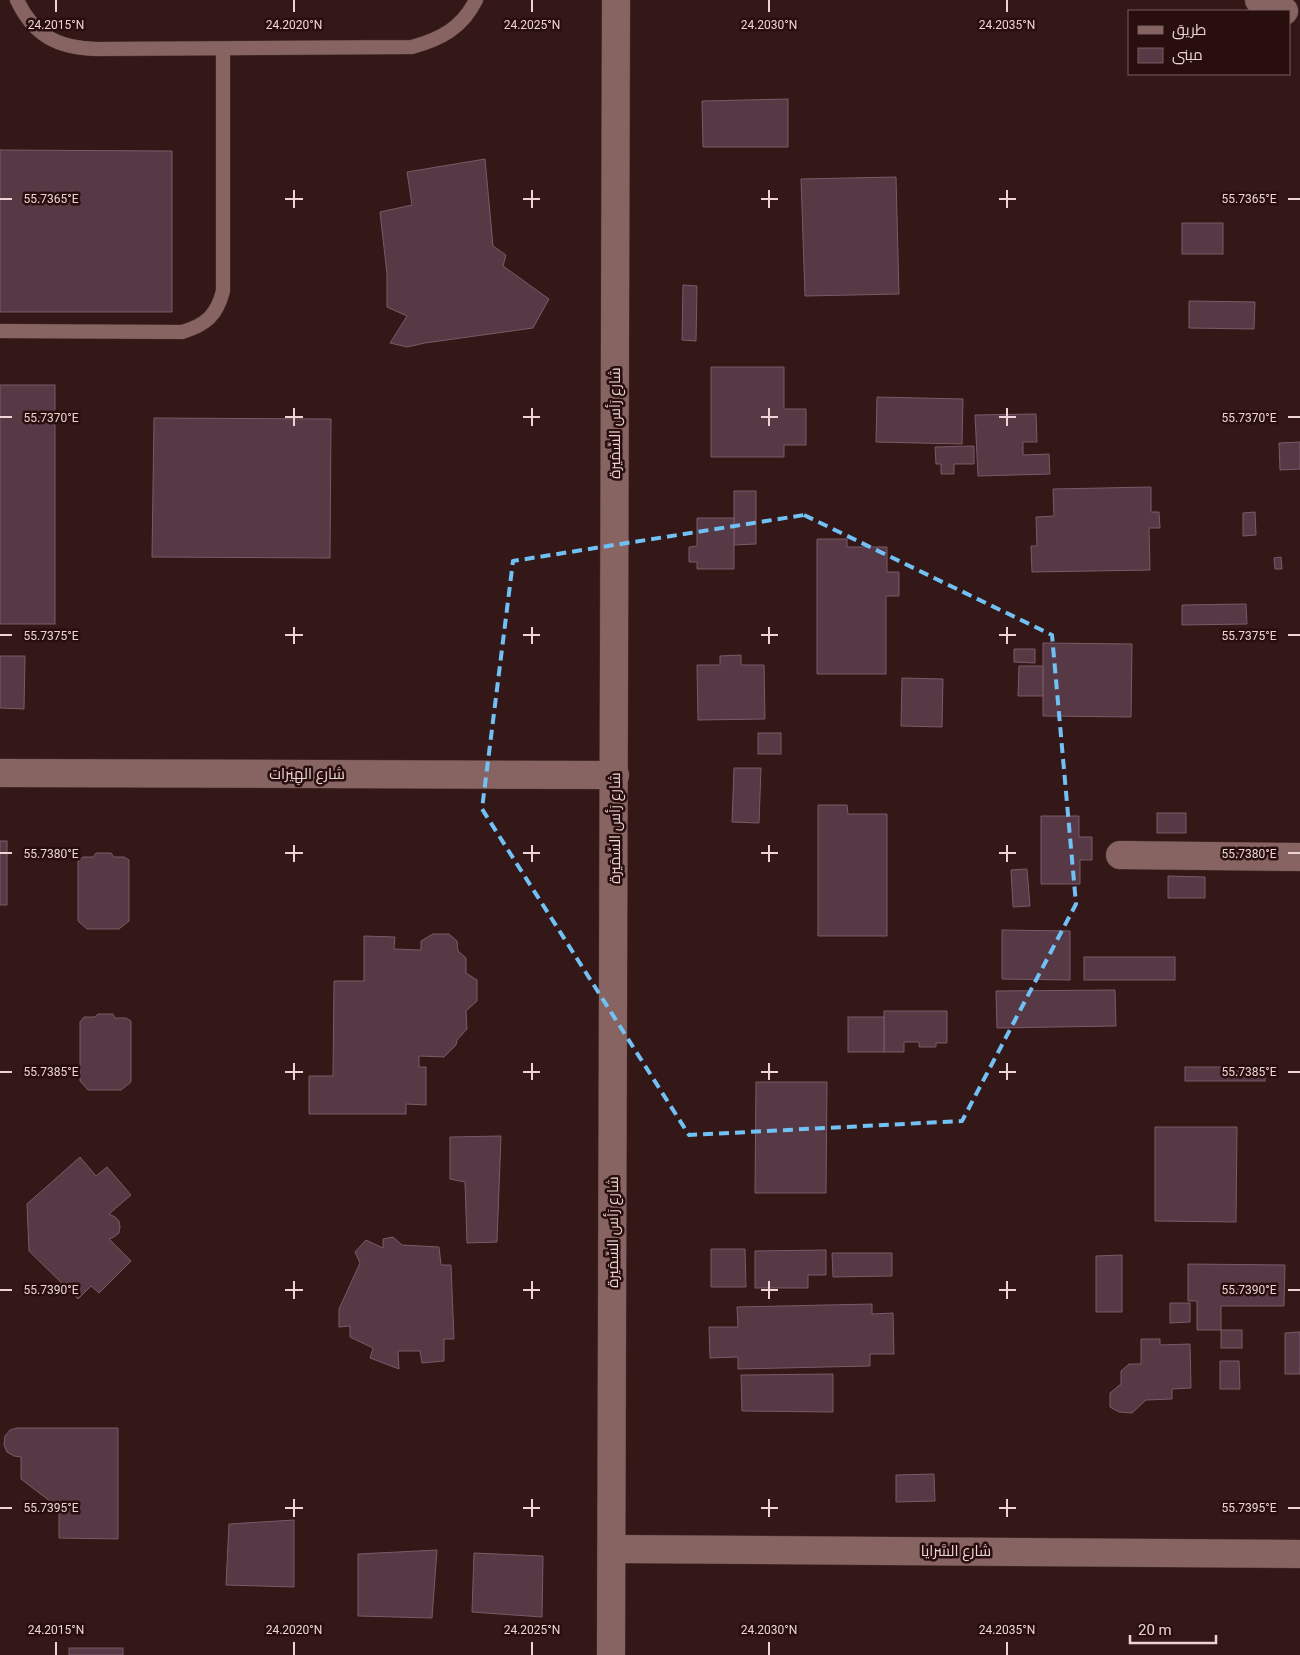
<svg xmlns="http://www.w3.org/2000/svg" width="1300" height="1655" font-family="Roboto,Cairo,sans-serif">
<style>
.building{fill:#573946;stroke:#7a5a67}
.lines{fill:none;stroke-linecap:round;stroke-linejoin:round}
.lane-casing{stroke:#4c3635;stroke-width:15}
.street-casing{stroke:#4c3635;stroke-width:29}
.lane{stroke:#876462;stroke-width:14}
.street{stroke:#876462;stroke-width:28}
.marked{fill:none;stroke:#71c1f5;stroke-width:4;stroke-dasharray:10 6;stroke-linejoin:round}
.ticks{fill:none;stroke:#ebd6d5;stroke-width:2}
.labels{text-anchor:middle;stroke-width:5;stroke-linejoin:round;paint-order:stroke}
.street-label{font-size:15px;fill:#ebd6d5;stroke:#290e0e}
.ticks-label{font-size:12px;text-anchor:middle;fill:#ebd6d5;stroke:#290e0e;stroke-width:5;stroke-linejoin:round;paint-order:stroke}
</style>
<rect width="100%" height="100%" fill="#341717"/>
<!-- building -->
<g class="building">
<path d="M788 99V147H703L702 101Z"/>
<path d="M0 150 172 151V312H0Z"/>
<path d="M485 159 493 246 506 255 503 266 549 299 533 328 425 343 407 347 390 343 407 316 387 307V274L380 212 412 205 407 172Z"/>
<path d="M896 177 899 294 805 296 801 179Z"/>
<rect x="1182" y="223" width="41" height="31"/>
<path d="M683 285 697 286 696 341 682 340Z"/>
<path d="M1189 301 1255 302 1254 329 1189 328Z"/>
<path d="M711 367H784V409H806V445H784V457H711Z"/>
<rect x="0" y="385" width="55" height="239"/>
<path d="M877 397 963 399 962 444 876 442Z"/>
<path d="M1036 414 1037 442H1023V455L1049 454 1050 474 978 476 975 415Z"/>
<path d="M154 418 331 419 330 558 152 557Z"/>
<path d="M1300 442V469L1280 470 1279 443Z"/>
<path d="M974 446V464H954V474H941V464H936L935 447Z"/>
<path d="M1151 487V512H1159L1160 528H1149L1150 570 1032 572 1031 546H1037L1036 517 1054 516 1053 489Z"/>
<path d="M734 491H756V544L734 545Z"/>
<path d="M1255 512 1256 535 1243 536V513Z"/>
<path d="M697 518H734V569H697V562H689V547L697 546Z"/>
<path d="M817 539H847V547H887V572H899V596H886V674H817Z"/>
<path d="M1281 557 1282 569H1275L1274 558Z"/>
<path d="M1246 604 1247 624 1182 625V605Z"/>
<path d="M1043 643 1132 644 1131 717 1043 716Z"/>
<path d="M1014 649H1035V663L1014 662Z"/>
<path d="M741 655V665H764L765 719 698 720 697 665H720V656Z"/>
<path d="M0 656H25L24 709 0 708Z"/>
<path d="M1019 666H1043V696H1018Z"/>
<path d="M902 678 943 679 942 727 901 726Z"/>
<rect x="758" y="733" width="23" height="21"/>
<path d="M734 768H761L759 823 732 822Z"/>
<path d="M818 805H847L848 814H887V936H818Z"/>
<rect x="1157" y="813" width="29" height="20"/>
<path d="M1041 816H1079V837H1092V860H1080V884H1041Z"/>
<rect x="0" y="841" width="7" height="64"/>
<path d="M96 853H111L114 857H124L129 860V921L119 929H87L78 921V861L83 857H93Z"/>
<path d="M1027 869 1030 906 1013 907 1011 870Z"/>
<path d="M1168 876 1205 877V898H1168Z"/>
<path d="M1002 930 1070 931V980L1002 979Z"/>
<path d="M433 934H449L457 941 458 951 466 958V973L477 980V1001L466 1011 467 1029 457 1040 456 1045 444 1057 419 1056V1067H426V1105L406 1104V1114H309V1076H333L334 981H364V936L395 937 394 949 421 950V941Z"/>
<rect x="1084" y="957" width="91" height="23"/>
<path d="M1115 990 1116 1026 997 1028 996 991Z"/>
<path d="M884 1011H947V1043H936V1047H919V1042H904V1052H884Z"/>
<path d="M98 1014H113L115 1018H126L131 1021V1082L121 1090H88L80 1081V1022L84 1017H95Z"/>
<rect x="848" y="1017" width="36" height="35"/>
<rect x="1185" y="1067" width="80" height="14"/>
<path d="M756 1082H827L826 1193H755Z"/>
<path d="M1155 1127H1237L1236 1222 1155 1221Z"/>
<path d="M501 1136 497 1242 467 1243 465 1182 450 1179V1137Z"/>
<path d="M80 1157 96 1176 107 1167 131 1195 109 1214 115 1217 119 1221 120 1227 119 1233 114 1237 109 1239 131 1261 99 1293 91 1286 78 1299 29 1251 27 1204Z"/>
<path d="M393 1237 402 1245 439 1247 441 1265H451L454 1339H444V1361L422 1363 420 1351H398L399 1369 370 1358 373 1348 350 1337V1326L339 1327V1309L360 1263 355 1252 366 1240 383 1248V1239Z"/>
<path d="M711 1249H745L746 1287H711Z"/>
<path d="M826 1250V1275H808V1288H755V1251Z"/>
<path d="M832 1253H892V1276L833 1277Z"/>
<path d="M1122 1255V1312H1096V1256Z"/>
<path d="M1188 1264 1285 1265 1284 1306H1221V1330H1197V1301H1188Z"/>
<path d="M1170 1303H1190V1322L1170 1323Z"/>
<path d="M872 1304V1314L893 1313 894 1354H870V1366L738 1369V1357L710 1358 709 1327H738L737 1307Z"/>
<rect x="1221" y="1330" width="21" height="18"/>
<path d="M1298 1332H1300V1374H1285V1333Z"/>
<path d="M1141 1339H1160V1345L1190 1344 1191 1388 1172 1389V1399L1146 1400 1132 1413 1119 1412 1110 1407V1393L1121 1384V1371L1129 1364H1141Z"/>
<path d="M1220 1361H1239L1240 1389H1220Z"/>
<path d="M833 1374V1412L742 1411 741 1375Z"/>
<path d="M17 1428H118V1539L59 1538V1508L21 1479V1457L14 1456 7 1452 4 1445 5 1436 10 1430Z"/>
<path d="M934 1474 935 1501 896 1502V1475Z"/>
<path d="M294 1520V1587L226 1585 229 1524Z"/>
<path d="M437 1550 432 1618 358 1616V1554Z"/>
<path d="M474 1553 543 1556 542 1617 472 1612Z"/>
<rect x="69" y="1648" width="54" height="7"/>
</g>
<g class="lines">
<defs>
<g id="lane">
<path d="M17 0C34 36 58 48 97 49L412 47C441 39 462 28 476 0"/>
<path d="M0 331 182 332C206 325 217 315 223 291V49"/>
</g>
<g id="street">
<path d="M1259 0 1284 11"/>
<path d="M0 773 615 775"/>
<path d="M1120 855 1300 857"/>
<path d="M612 1549 1300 1554"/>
<path d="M611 1655 616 0"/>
</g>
</defs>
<!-- lane casing -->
<use href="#lane" class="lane-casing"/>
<!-- street casing -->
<use href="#street" class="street-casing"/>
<!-- lane -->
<use href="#lane" class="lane"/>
<!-- street -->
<use href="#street" class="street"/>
</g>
<!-- marked area -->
<path class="marked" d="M804 515 1052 635 1076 904 962 1121 689 1135 482 809 513 561Z"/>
<!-- ticks -->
<path class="ticks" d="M56 0V12M294 0V12M532 0V12M769 0V12M1007 0V12M294 190V208M532 190V208M769 190V208M1007 190V208M0 199H12M285 199H303M523 199H540M761 199H778M999 199H1016M1288 199H1300M294 408V426M532 408V426M769 408V426M1007 408V426M0 417H12M285 417H303M523 417H540M761 417H778M999 417H1016M1288 417H1300M294 627V644M532 627V644M769 627V644M1007 627V644M0 635H12M285 635H303M523 635H540M761 635H778M999 635H1016M1288 635H1300M294 845V862M532 845V862M769 845V862M1007 845V862M0 853H12M285 853H303M523 853H540M761 853H778M999 853H1016M1288 853H1300M294 1063V1080M532 1063V1080M769 1063V1080M1007 1063V1080M0 1072H12M285 1072H303M523 1072H540M761 1072H778M999 1072H1016M1288 1072H1300M294 1281V1299M532 1281V1299M769 1281V1299M1007 1281V1299M0 1290H12M285 1290H303M523 1290H540M761 1290H778M999 1290H1016M1288 1290H1300M294 1499V1517M532 1499V1517M769 1499V1517M1007 1499V1517M0 1508H12M285 1508H303M523 1508H540M761 1508H778M999 1508H1016M1288 1508H1300M56 1642V1655M294 1642V1655M532 1642V1655M769 1642V1655M1007 1642V1655"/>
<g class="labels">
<!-- street labels -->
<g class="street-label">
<text transform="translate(615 423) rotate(-90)" y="5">شارع رَأس السِّمَيرة</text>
<text x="307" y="779">شارع الهِيَرات</text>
<text transform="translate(615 828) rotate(-90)" y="5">شارع رَأس السِّمَيرة</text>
<text transform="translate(613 1232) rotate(-90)" y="5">شارع رَأس السِّمَيرة</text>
<text x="956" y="1556">شارع السَّرايا</text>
</g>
</g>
<g class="ticks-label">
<text x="56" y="29">24.2015°N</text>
<text x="294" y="29">24.2020°N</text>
<text x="532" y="29">24.2025°N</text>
<text x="769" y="29">24.2030°N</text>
<text x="1007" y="29">24.2035°N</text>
<text x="1249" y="203">55.7365°E</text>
<text x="51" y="203">55.7365°E</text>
<text x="1249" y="422">55.7370°E</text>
<text x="51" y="422">55.7370°E</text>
<text x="1249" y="640">55.7375°E</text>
<text x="51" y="640">55.7375°E</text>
<text x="1249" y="858">55.7380°E</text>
<text x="51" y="858">55.7380°E</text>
<text x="1249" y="1076">55.7385°E</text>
<text x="51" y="1076">55.7385°E</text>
<text x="1249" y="1294">55.7390°E</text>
<text x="51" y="1294">55.7390°E</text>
<text x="51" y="1512">55.7395°E</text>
<text x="1249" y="1512">55.7395°E</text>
<text x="56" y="1634">24.2015°N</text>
<text x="294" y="1634">24.2020°N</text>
<text x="532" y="1634">24.2025°N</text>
<text x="769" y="1634">24.2030°N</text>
<text x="1007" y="1634">24.2035°N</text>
</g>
<!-- legend -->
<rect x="1128" y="10" width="162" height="65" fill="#290e0e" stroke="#775e5e"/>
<rect x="1138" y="26" width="25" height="8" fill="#876462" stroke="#775e5e"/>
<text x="1172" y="35" font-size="15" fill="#ebd6d5">طريق</text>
<rect x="1138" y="48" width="25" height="15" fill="#573946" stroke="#775e5e"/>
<text x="1172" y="60" font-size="15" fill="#ebd6d5">مبنى</text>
<!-- scale -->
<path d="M1130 1635v8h86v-8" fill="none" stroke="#ebd6d5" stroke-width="2.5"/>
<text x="1138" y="1635" font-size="15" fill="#ebd6d5" stroke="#290e0e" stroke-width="4" paint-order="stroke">20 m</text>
</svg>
